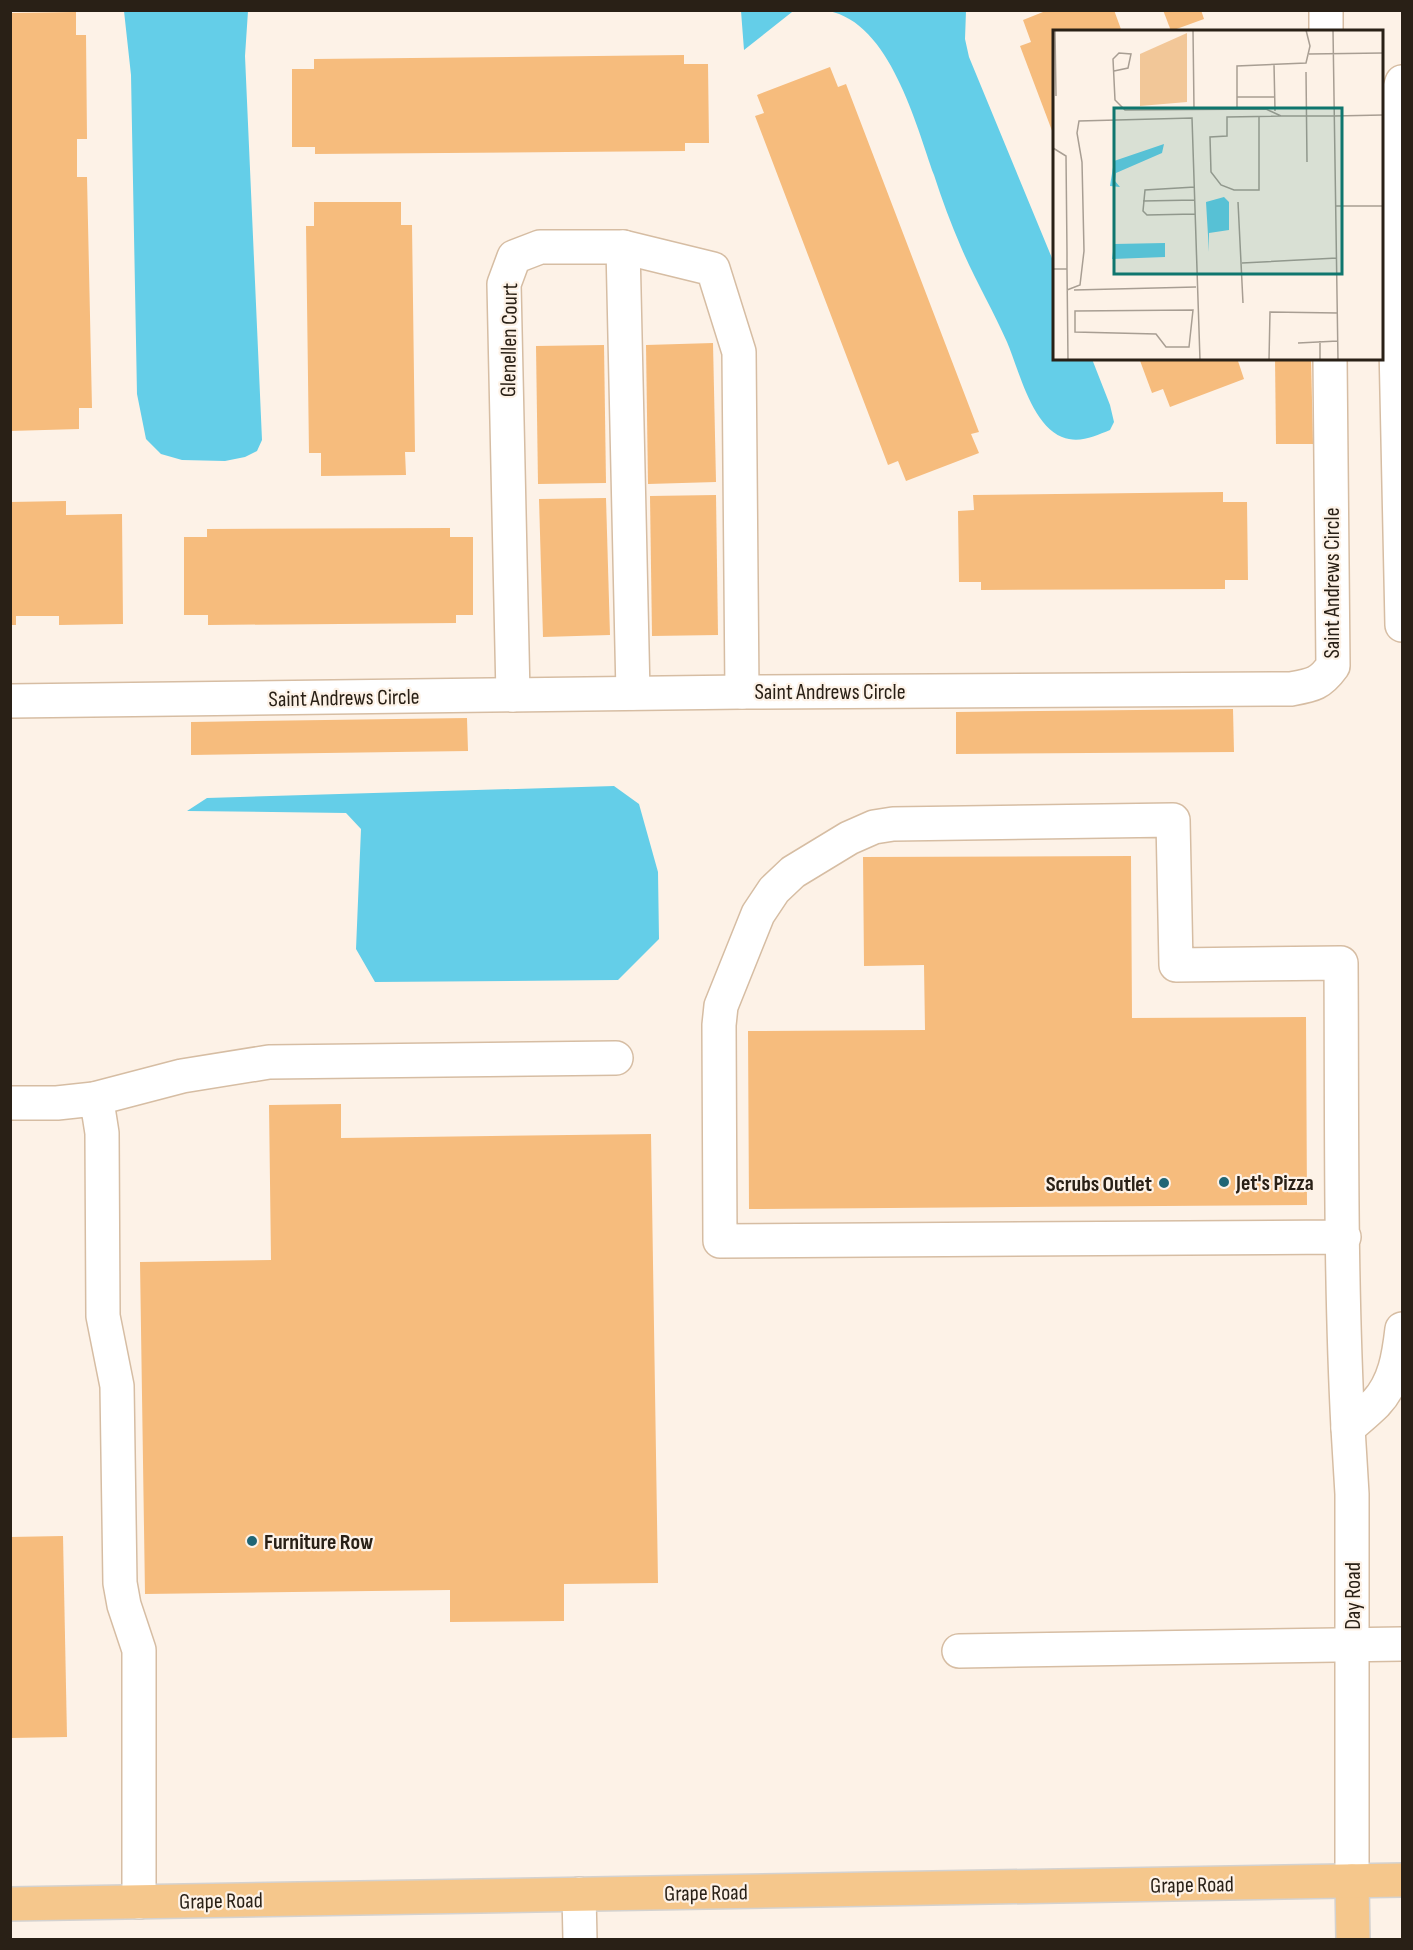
<svg xmlns="http://www.w3.org/2000/svg" width="1413" height="1950" font-family="'Sofia Sans Condensed',sans-serif">
<style>
.water{fill:#64cee8}
.building{fill:#f6bc7d}
.lines{fill:none;stroke-linecap:round;stroke-linejoin:round}
.minor-casing{stroke:#d6bda3;stroke-width:36}
.major-casing{stroke:#d4d2d0;stroke-width:36}
.minor{stroke:#fff;stroke-width:33}
.major{stroke:#f5c78c;stroke-width:33}
.poi-dot{fill:#1f6575;stroke:#fdf2e7;stroke-width:2}
.labels{text-anchor:middle;stroke-width:4.5;stroke-linejoin:round;paint-order:stroke}
.street-label{font-size:22px;fill:#292016;stroke:#fdf2e7}
.poi-label{font-size:22px;font-weight:bold;fill:#292016;stroke:#fdf2e7;text-anchor:start}
.inset-road{fill:none;stroke:#a89e93;stroke-width:1.5}
.view{fill:#0f766e;fill-opacity:0.15;stroke:#0f766e;stroke-width:3}
.inset-edge{fill:none;stroke:#292016;stroke-width:3}
</style>
<rect width="100%" height="100%" fill="#fdf2e7"/>
<!-- water -->
<g class="water">
<path d="M124 11H248L245 56 262 440 257 451 245 457 225 461 182 460 161 454 146 439 137 394 131 75Z"/>
<path d="M741 11V10L798 11 792 12 744 50Z"/>
<path d="M828 11H966L965 39 969 57 1054 263V358L1092 359 1110 405 1114 422 1110 430C1095 436 1079 444 1062 437 1031 424 1019 370 1007 342 993 310 975 280 961 247 951 224 942 200 934 175 916 125 890 22 828 11Z"/>
<path d="M614 786 639 804 658 872 659 939 618 980 375 982 356 949 361 829 346 813 187 811 207 798Z"/>
</g>
<!-- building -->
<g class="building">
<path d="M1048 10H1114L1122 32H1054V136L1020 46 1031 42 1023 20Z"/>
<path d="M1163 10H1201L1204 19 1171 31Z"/>
<path d="M76 12V35H86L87 139H77V177H87L92 408H79V429L10 431V13Z"/>
<path d="M684 55V64H708L709 143H685V151L315 154V147H292V69H314V59Z"/>
<path d="M830 67 838 87 846 84 979 432 971 434 979 453 906 481 898 461 888 465 755 116 764 113 757 95Z"/>
<path d="M314 202H401V225H412L415 452H405L406 475 321 476V453H309L306 226H314Z"/>
<path d="M713 343 716 482 648 484 646 345Z"/>
<path d="M604 345 606 483 538 484 536 346Z"/>
<path d="M1139 358H1237L1244 379 1170 407 1163 389 1152 393Z"/>
<path d="M1275 358H1311L1313 444H1276Z"/>
<path d="M1223 492V502H1247L1248 580H1225V589L981 590V582H959L958 511 974 510 973 495Z"/>
<path d="M716 495 718 635 652 636 650 496Z"/>
<path d="M606 498 610 635 543 637 539 499Z"/>
<path d="M66 501V515L122 514 123 624 59 625V616H16V625H10V502Z"/>
<path d="M450 528V537H473V615H456V623L208 625V615H184V537H207V529Z"/>
<path d="M1233 709 1234 752 956 754V712Z"/>
<path d="M467 718 468 751 191 755V722Z"/>
<path d="M1131 856 1132 1018 1306 1017 1307 1205 749 1209 748 1031 925 1030 924 965 864 966 863 857Z"/>
<path d="M341 1104V1138L651 1134 658 1583 564 1584V1621L450 1622V1590L145 1594 140 1262 271 1260 269 1105Z"/>
<path d="M63 1536 67 1737 10 1738V1537Z"/>
</g>
<g class="lines">
<defs>
<g id="minor">
<path d="M1326 10V32"/>
<path d="M1402 82 1396 101 1392 159 1402 625"/>
<path d="M623 247 633 693"/>
<path d="M513 695 504 284 514 257 540 247H623L713 269 739 352 742 692"/>
<path d="M10 701 742 692 1291 689C1313 685 1320 684 1333 666L1330 358"/>
<path d="M94 1099 99 1114 102 1133 103 1316 117 1386 120 1583 124 1605 139 1650V1902"/>
<path d="M10 1103H57L94 1099 182 1076 269 1062 616 1058"/>
<path d="M1344 1237 720 1241 719 1025 721 1006 758 914 774 890 793 872 849 838 874 827 893 824 1173 820 1176 965 1341 963C1342 1118 1340 1274 1348 1428"/>
<path d="M959 1651 1402 1644"/>
<path d="M1352 1881V1494L1348 1428C1357 1420 1367 1412 1376 1403 1395 1383 1399 1355 1402 1329"/>
<path d="M579 1894 580 1940"/>
</g>
<g id="major">
<path d="M1352 1881 1353 1940"/>
<path d="M10 1904 1402 1880"/>
</g>
</defs>
<!-- minor casing -->
<use href="#minor" class="minor-casing"/>
<!-- major casing -->
<use href="#major" class="major-casing"/>
<!-- minor -->
<use href="#minor" class="minor"/>
<!-- major -->
<use href="#major" class="major"/>
</g>
<!-- markers -->
<g class="poi-dot">
<circle cx="1224" cy="1182" r="6"/>
<circle cx="1164" cy="1183" r="6"/>
<circle cx="252" cy="1541" r="6"/>
</g>
<g class="labels">
<!-- street labels -->
<g class="street-label">
<text transform="translate(508 340) rotate(-89)" y="8">Glenellen Court</text>
<text transform="translate(1331 583) rotate(-90)" y="8">Saint Andrews Circle</text>
<text x="830" y="699">Saint Andrews Circle</text>
<text transform="translate(344 697) rotate(-1)" y="8">Saint Andrews Circle</text>
<text transform="translate(1352 1596) rotate(-90)" y="8">Day Road</text>
<text transform="translate(1192 1884) rotate(-1)" y="8">Grape Road</text>
<text transform="translate(706 1892) rotate(-1)" y="8">Grape Road</text>
<text transform="translate(221 1900) rotate(-1)" y="8">Grape Road</text>
</g>
<!-- poi labels -->
<g class="poi-label">
<text x="1236" y="1190">Jet's Pizza</text>
<text x="1152" y="1191" text-anchor="end">Scrubs Outlet</text>
<text x="264" y="1549">Furniture Row</text>
</g>
</g>
<!-- overview -->
<g transform="translate(1053 30)">
<rect width="330" height="330" fill="#fdf2e7"/>
<path d="M134 3V72L87 76V24Z" fill="#f2c798"/>
<path d="M111 114 109 123 63 143 62 151 67 157 57 156 61 131ZM171 167 176 172V200L156 203V222L153 172ZM112 213V227L59 229 61 214Z" fill="#64cee8"/>
<path class="inset-road" d="M2 0 3 66M140 0 141 79M280 0 285 330M256 24 330 23M221 34 222 81M61 41 75 38 78 24 66 23 60 29 62 70 72 80 213 79 228 86H281M253 42 254 132M184 67H222M184 79V36L253 33 257 16 253 0M206 86V160H181L168 155 158 142 157 107 174 106V87L228 86M281 86 330 85M0 118 13 126 14 222V239H0M142 157 92 160 90 181 94 185 142 184M90 171 142 170M185 172 190 273M283 176H330M189 233 284 228M14 239 15 330M14 260 27 255 31 221 29 132 24 103 26 91 139 88 147 330M21 260 143 257M140 280 136 317H113L103 304 22 302V281ZM267 311V330M245 313 285 311M216 330 217 282 285 283"/>
<path class="view" d="M61 78H289V244H61Z"/>
<rect width="330" height="330" class="inset-edge"/>
</g>
<!-- border -->
<rect width="1413" height="1950" fill="none" stroke="#292016" stroke-width="24"/>
</svg>
